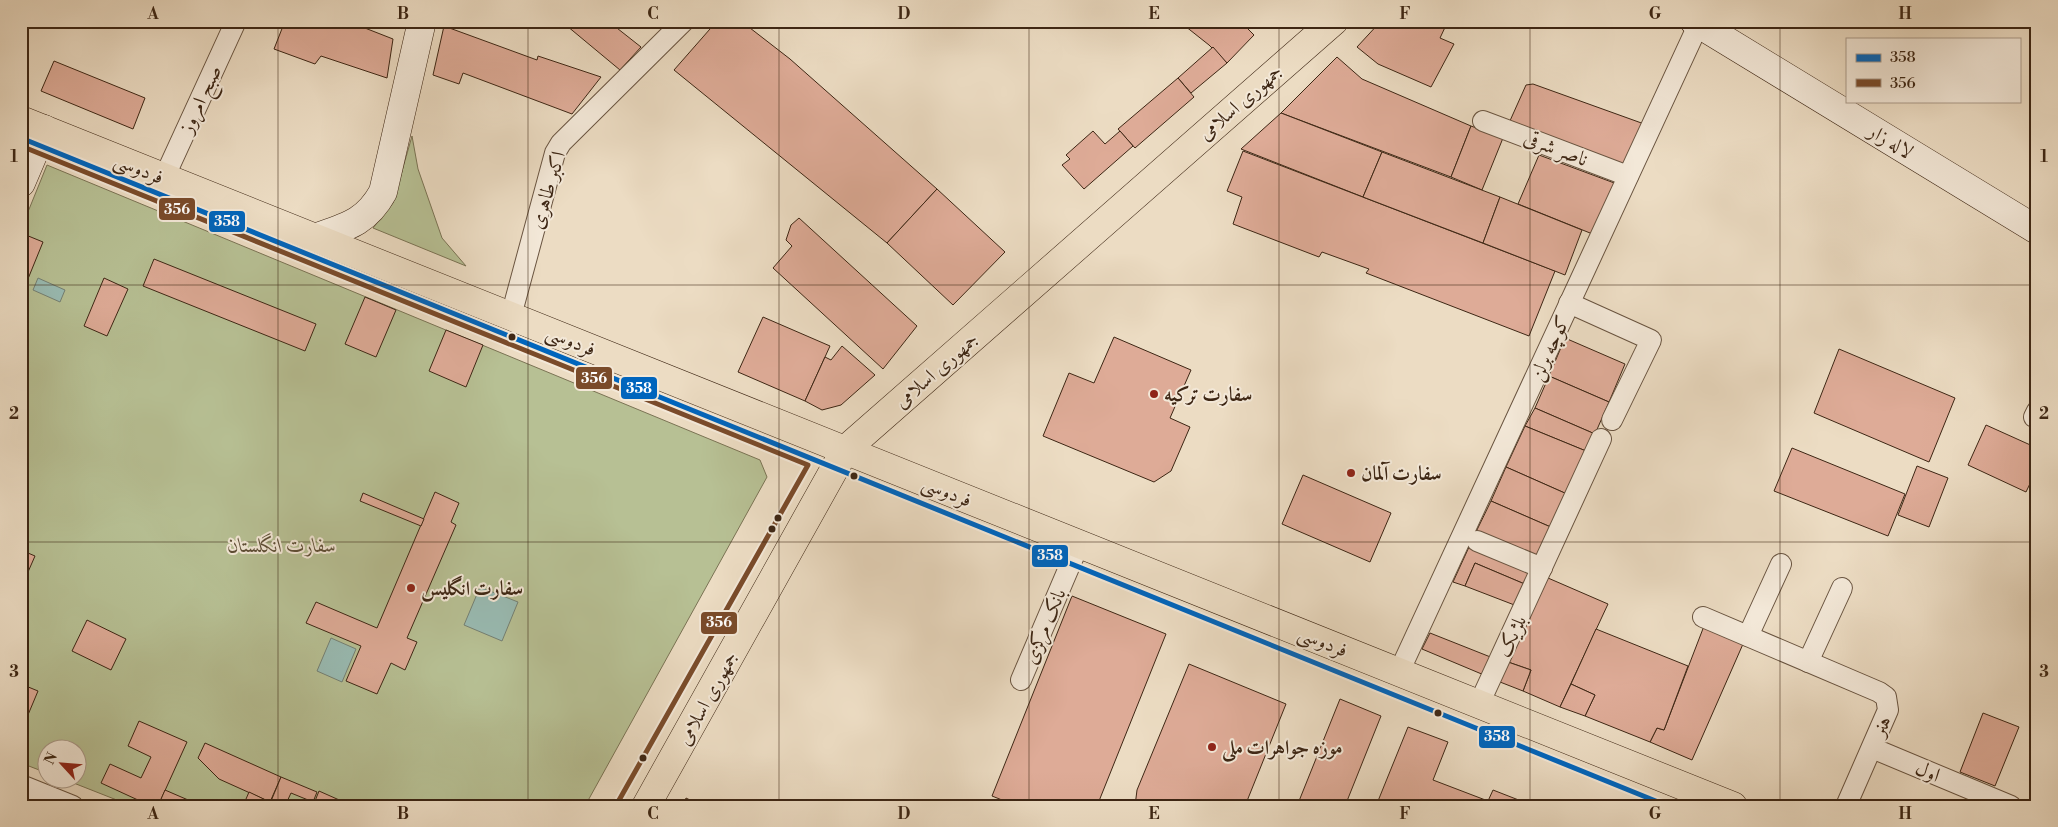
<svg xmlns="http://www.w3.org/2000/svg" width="2058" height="827" font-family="'Libre Bodoni',Amiri,serif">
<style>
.green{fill:#b7c094;stroke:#7a7354}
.water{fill:#99bcb4;stroke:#748074}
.building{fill:#deab97;stroke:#3d2614}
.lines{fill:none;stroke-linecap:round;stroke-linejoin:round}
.street-casing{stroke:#695440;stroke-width:22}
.secondary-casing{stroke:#3d2614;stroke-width:29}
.primary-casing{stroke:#3d2614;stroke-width:29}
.street{stroke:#f3e8d8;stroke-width:20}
.secondary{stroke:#f3e8d8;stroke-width:28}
.primary{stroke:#ecdcc3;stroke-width:28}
.bus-1-casing{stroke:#f3e8d8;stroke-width:9}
.bus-2-casing{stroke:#f3e8d8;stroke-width:9}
.bus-1{stroke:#0065bd;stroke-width:5}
.bus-2{stroke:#7a4b2a;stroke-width:5}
.grid{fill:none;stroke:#3d2614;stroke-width:1;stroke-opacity:0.55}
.bus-dot{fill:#3d2614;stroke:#f3e8d8;stroke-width:2}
.poi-dot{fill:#8f2418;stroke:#f3e8d8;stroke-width:2}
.labels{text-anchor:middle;stroke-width:4;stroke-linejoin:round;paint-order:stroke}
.street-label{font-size:20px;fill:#3d2614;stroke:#f3e8d8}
.poi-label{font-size:20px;font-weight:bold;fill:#3d2614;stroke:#f3e8d8;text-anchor:start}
.park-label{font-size:20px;font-style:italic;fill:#5c4c34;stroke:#f3e8d8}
.line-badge{stroke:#f3e8d8;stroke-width:2}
.badge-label{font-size:14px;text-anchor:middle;font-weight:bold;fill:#fff}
.neatline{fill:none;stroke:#3d2614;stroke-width:2}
.grid-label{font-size:16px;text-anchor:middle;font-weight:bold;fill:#3d2614}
</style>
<rect width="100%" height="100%" fill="#ecdcc3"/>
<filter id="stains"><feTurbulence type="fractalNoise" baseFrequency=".004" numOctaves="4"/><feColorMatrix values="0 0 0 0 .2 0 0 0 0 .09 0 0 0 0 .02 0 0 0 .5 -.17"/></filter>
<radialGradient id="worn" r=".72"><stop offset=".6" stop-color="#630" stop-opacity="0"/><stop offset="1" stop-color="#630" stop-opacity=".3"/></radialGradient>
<!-- green -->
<g class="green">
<path d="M412 136 418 169 442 238 466 266 373 228 393 203Z"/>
<path d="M47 165 760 460 767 477 585 806H132L66 780H78V750H48L47 773 21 763V229Z"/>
</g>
<!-- water -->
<g class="water">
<path d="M38 278 65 290 60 302 33 290Z"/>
<path d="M480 587 518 602 502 641 464 625Z"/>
<path d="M331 638 356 649 342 682 317 671Z"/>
</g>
<!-- building -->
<g class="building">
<path d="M285 21H347L393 39 387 78 321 56 315 64 274 49Z"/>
<path d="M561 21H608L641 47 620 70Z"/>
<path d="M717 21H741L790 59 937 189 887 243 674 70Z"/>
<path d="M1189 21H1246L1244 25 1254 35 1227 63 1209 45 1185 26Z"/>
<path d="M1381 21H1448L1440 38 1454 44 1431 87 1378 64 1357 47Z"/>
<path d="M444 26 537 60 538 56 601 77 572 114 463 73 459 84 433 75Z"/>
<path d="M1213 47 1227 63 1191 93 1178 78Z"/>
<path d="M1337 57 1362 79 1471 126 1451 177 1281 113Z"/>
<path d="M54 61 145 98 133 129 41 91Z"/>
<path d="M1178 78 1194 97 1135 148 1118 129Z"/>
<path d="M1533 84 1647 125 1627 171 1509 123 1526 85Z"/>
<path d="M1281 113 1382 152 1363 197 1241 149Z"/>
<path d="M1471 126 1503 138 1482 190 1451 177Z"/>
<path d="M1093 131 1105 144 1120 131 1133 146 1084 189 1062 165 1070 159 1066 155Z"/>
<path d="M1243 151 1555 271 1529 336 1366 273 1369 269 1322 252 1319 257 1233 224 1242 197 1227 191Z"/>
<path d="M1382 152 1500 197 1483 243 1363 197Z"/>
<path d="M1539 155 1617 184 1595 235 1518 204Z"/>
<path d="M937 189 1005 252 953 305 887 243Z"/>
<path d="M1500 197 1582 230 1565 275 1483 243Z"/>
<path d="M799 218 917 326 883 369 773 268 792 246 786 240 791 225Z"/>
<path d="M21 233 43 242 21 296Z"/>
<path d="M154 259 316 324 305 351 143 286Z"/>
<path d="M104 278 128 289 107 336 84 326Z"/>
<path d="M365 297 396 310 376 357 345 344Z"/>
<path d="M763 317 830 346 805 401 738 372Z"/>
<path d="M446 330 483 345 466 387 429 371Z"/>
<path d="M1114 337 1191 370 1170 418 1190 427 1171 471 1154 482 1043 436 1069 373 1094 383Z"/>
<path d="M1565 338 1625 364 1609 402 1549 376Z"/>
<path d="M842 346 875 375 841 405 822 410 805 401 825 357 831 360Z"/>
<path d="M1839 349 1955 398 1929 462 1814 413Z"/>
<path d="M1549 376 1609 402 1595 434 1535 408Z"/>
<path d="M1535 408 1595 434 1586 451 1525 426Z"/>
<path d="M1986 425 2037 448V469L2026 492 1968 465Z"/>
<path d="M1525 426 1586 451 1567 494 1506 467Z"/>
<path d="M1792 448 1905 494 1888 536 1774 491Z"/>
<path d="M1917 466 1948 478 1929 527 1898 515Z"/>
<path d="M1506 467 1567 494 1553 528 1491 501Z"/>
<path d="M1303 475 1391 513 1370 562 1282 524Z"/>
<path d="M435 492 459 503 451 522 456 525 407 638 417 642 405 670 391 663 377 694 346 681 361 646 306 623 316 602 377 628Z"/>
<path d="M363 493 424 519 421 526 360 501Z"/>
<path d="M1491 501 1553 528 1539 560 1475 534Z"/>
<path d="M1469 547 1531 573 1527 585 1475 563 1465 586 1453 582Z"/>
<path d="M21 550 35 556 21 588Z"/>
<path d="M1475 563 1527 585 1517 606 1465 586Z"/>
<path d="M1548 578 1608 604 1560 707 1523 691 1531 670 1508 662Z"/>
<path d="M1072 596 1166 634 1097 806H1017L992 796Z"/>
<path d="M87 620 126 639 111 670 72 651Z"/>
<path d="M1704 626 1743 644 1692 760 1650 742 1657 728 1664 730Z"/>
<path d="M1596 629 1688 666 1664 730 1657 728 1650 742 1585 716 1595 695 1571 684Z"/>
<path d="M1430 633 1493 658 1484 675 1422 649Z"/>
<path d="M1508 662 1531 670 1523 691 1500 682Z"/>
<path d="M1189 664 1286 704 1245 806H1135L1137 790Z"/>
<path d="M21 684 38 691 25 722 21 721Z"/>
<path d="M1571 684 1595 695 1585 716 1560 707Z"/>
<path d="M1340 699 1381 716 1345 806H1297Z"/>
<path d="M1983 713 2019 727 1995 786 1960 772Z"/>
<path d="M139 721 187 742 158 806H151L101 783 110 764 141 778 151 757 128 746Z"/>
<path d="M1408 727 1448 742 1433 780 1488 801 1493 790 1534 806H1390L1378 801Z"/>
<path d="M205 743 281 777 270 802 219 779 198 758Z"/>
<path d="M281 777 317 792 313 802 291 793 285 806H269Z"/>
<path d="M165 790 202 806H158Z"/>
<path d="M319 791 346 803 344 806H313Z"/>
<path d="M249 792 270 802 268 806H243Z"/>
<path d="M686 798 702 806H683Z"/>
</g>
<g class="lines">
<defs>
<g id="street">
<path d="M1483 121 1628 176"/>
<path d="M164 178 236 21"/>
<path d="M1569 303 1651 340 1612 420"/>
<path d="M511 316 555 153 561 143 684 21"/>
<path d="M2034 417 2037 411"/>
<path d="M1477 541 1542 568"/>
<path d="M1703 617 1879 692 1886 697 1888 710 1846 806"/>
<path d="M1748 636 1781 564"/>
<path d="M1808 662 1842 588"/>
<path d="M1399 672 1700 21"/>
<path d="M1021 680 1079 544"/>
<path d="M1479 704 1601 439"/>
<path d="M1872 748 2011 806"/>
<path d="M21 785 73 806"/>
</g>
<g id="secondary">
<path d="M1694 21 2037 230"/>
<path d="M21 183 44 129"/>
<path d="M314 238C346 227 366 223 383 192L422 21"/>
</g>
<g id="primary">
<path d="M21 120 1733 806"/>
<path d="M646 806 845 450 1334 21"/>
</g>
</defs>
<!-- street casing -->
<use href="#street" class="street-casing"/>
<!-- secondary casing -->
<use href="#secondary" class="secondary-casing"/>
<!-- primary casing -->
<use href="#primary" class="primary-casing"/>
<!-- street -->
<use href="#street" class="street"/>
<!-- secondary -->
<use href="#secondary" class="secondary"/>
<!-- primary -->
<use href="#primary" class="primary"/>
<defs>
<path id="bus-1" d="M21 138 1668 806"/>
<path id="bus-2" d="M21 146 808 465 618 802"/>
</defs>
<!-- bus-1 casing -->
<use href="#bus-1" class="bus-1-casing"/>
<!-- bus-2 casing -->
<use href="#bus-2" class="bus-2-casing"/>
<!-- bus-1 -->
<use href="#bus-1" class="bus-1"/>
<!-- bus-2 -->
<use href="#bus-2" class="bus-2"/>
</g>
<!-- grid -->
<path class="grid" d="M278 21V806M528 21V806M779 21V806M1029 21V806M1279 21V806M1530 21V806M1780 21V806M21 285H2037M21 542H2037"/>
<!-- markers -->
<g class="bus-dot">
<circle cx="512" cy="337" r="4.5"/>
<circle cx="854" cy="476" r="4.5"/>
<circle cx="778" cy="518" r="4.5"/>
<circle cx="772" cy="529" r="4.5"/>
<circle cx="1438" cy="713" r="4.5"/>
<circle cx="643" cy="758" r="4.5"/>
</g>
<g class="poi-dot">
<circle cx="1154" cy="394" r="5"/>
<circle cx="1351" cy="473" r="5"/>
<circle cx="411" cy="588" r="5"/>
<circle cx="1212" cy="747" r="5"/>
</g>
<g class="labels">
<!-- street labels -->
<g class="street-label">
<text transform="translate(200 99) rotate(-65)" y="7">صبح امروز</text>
<text transform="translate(1240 102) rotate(-41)" y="7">جمهوری اسلامی</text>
<text transform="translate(1891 141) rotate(31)" y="7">لاله زار</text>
<text transform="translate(1556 148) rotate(21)" y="7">ناصر شرقی</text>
<text transform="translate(139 168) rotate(22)" y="7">فردوسی</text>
<text transform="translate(547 190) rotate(-73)" y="7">اکبر طاهری</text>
<text transform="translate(571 340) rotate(22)" y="7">فردوسی</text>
<text transform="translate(1549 348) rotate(-65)" y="7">کوچه برلن</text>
<text transform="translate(936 370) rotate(-41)" y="7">جمهوری اسلامی</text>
<text transform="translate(947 491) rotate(22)" y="7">فردوسی</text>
<text transform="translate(1044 626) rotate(-67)" y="7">بانک مرکزی</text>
<text transform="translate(1511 636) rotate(-65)" y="7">بلژیک</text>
<text transform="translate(1323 641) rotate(22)" y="7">فردوسی</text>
<text transform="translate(707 698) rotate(-61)" y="7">جمهوری اسلامی</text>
<text transform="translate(1881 726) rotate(-67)" y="7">هنر</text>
<text transform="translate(1928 771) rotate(23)" y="7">اول</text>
</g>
<!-- poi labels -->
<g class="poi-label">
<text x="1164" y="401">سفارت ترکیه</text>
<text x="1361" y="480">سفارت آلمان</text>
<text x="421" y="595">سفارت انگلیس</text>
<text x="1222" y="754">موزه جواهرات ملی</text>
</g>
<!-- park labels -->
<g class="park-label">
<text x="282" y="552">سفارت انگلستان</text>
</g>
</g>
<g class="line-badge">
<rect x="158" y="197" width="38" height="24" rx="5" fill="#7a4b2a"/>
<rect x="208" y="210" width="38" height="23" rx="5" fill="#0065bd"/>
<rect x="575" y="366" width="38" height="24" rx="5" fill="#7a4b2a"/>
<rect x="620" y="376" width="38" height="24" rx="5" fill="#0065bd"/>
<rect x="1031" y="544" width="38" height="24" rx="5" fill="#0065bd"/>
<rect x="700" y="611" width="38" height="24" rx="5" fill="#7a4b2a"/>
<rect x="1478" y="725" width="38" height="24" rx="5" fill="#0065bd"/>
</g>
<g class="badge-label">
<text x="177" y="214">356</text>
<text x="227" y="226">358</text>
<text x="594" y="383">356</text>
<text x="639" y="393">358</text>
<text x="1050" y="560">358</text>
<text x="719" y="627">356</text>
<text x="1497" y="741">358</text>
</g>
<!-- margin -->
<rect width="2058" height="827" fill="none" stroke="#ecdcc3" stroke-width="55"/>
<!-- legend -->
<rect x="1846" y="38" width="175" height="65" fill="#f3e8d8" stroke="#aa9a8a"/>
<rect x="1856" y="54" width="25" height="8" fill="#0065bd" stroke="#aa9a8a"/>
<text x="1890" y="62" font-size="15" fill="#3d2614">358</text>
<rect x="1856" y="79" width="25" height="8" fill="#7a4b2a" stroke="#aa9a8a"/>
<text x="1890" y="88" font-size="15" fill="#3d2614">356</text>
<!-- north arrow -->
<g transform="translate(62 764) rotate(296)"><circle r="24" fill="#f3e8d8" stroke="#aa9a8a"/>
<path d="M0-4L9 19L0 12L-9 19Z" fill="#8f2418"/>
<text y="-8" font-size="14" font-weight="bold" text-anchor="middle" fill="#3d2614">N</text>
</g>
<rect x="28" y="28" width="2002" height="772" class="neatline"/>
<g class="grid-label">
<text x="153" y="19">A</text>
<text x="403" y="19">B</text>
<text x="653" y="19">C</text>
<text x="904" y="19">D</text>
<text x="1154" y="19">E</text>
<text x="1405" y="19">F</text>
<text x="1655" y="19">G</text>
<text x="1905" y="19">H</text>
<text x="14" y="162">1</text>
<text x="2044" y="162">1</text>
<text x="14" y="419">2</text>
<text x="2044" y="419">2</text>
<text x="14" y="677">3</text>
<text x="2044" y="677">3</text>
<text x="153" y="819">A</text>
<text x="403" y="819">B</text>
<text x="653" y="819">C</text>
<text x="904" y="819">D</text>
<text x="1154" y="819">E</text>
<text x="1405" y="819">F</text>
<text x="1655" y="819">G</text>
<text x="1905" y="819">H</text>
</g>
<rect width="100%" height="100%" filter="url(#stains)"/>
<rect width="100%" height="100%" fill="url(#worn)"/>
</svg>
